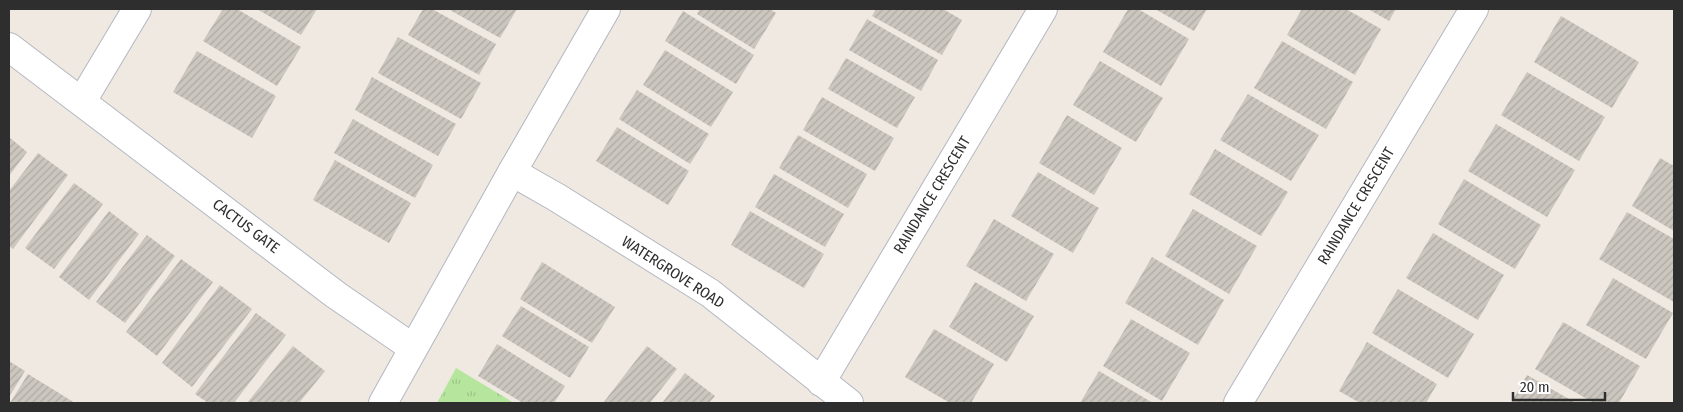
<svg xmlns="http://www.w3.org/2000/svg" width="1683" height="412" font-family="'Fira Sans Condensed',sans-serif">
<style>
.park{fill:url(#park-tufts)}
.building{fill:url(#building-hatch)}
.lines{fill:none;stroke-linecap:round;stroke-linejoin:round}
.minor-casing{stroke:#b4b7c1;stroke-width:30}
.minor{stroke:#fff;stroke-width:28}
.labels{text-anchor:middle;stroke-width:5;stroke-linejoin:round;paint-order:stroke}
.street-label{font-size:15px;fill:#2e2e2e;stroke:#fff}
</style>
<defs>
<pattern id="park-tufts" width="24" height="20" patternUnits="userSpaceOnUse" patternTransform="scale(1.25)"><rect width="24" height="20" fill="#b6e59e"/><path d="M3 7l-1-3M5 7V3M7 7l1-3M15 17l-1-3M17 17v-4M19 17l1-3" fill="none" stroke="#9dc588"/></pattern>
<pattern id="building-hatch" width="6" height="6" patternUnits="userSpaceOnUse" patternTransform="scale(1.25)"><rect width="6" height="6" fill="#cbc7bf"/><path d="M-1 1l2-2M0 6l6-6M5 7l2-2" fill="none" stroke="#afaba4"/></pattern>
</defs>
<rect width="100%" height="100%" fill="#efe9e1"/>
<!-- park -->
<path class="park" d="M456 368 514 403H437Z"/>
<!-- building -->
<g class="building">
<path d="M223 9H237L301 47 277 86 203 41Z"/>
<path d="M257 9H317L301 35Z"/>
<path d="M423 9H432L496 44 479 75 408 35Z"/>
<path d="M448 9H517L500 38Z"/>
<path d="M700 9H770L776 13 754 49 697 14Z"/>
<path d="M876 9H943L962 20 942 55 872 16Z"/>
<path d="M1128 9H1138L1189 39 1161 86 1103 52Z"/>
<path d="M1155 9H1207L1194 31Z"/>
<path d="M1302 9H1346L1381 29 1355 75 1287 35Z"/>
<path d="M1368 9H1396L1389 21Z"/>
<path d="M683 11 754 55 736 84 665 41Z"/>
<path d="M1561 16 1639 62 1612 108 1534 62Z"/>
<path d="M867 19 938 60 921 91 849 50Z"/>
<path d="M398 37 481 83 461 119 378 73Z"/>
<path d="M1282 41 1353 82 1326 129 1254 88Z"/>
<path d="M665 50 733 92 711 127 643 85Z"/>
<path d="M197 51 276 96 252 138 173 92Z"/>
<path d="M846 58 915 97 897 128 828 89Z"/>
<path d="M1100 61 1163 98 1136 142 1073 105Z"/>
<path d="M1527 72 1605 117 1579 161 1501 115Z"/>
<path d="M372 77 456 124 438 156 355 110Z"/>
<path d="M637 90 709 134 690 164 619 119Z"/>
<path d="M1248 94 1319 135 1291 181 1220 140Z"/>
<path d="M822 97 894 138 875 171 803 130Z"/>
<path d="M1067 115 1122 148 1094 195 1039 163Z"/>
<path d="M353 119 433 165 415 198 334 153Z"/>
<path d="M1496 124 1575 170 1547 217 1468 171Z"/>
<path d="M617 127 689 171 668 205 596 161Z"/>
<path d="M798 135 867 174 848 208 779 168Z"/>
<path d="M9 137 27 152 9 176Z"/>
<path d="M1215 149 1288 192 1261 236 1189 194Z"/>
<path d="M38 153 68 175 13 249 9 246V191Z"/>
<path d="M1660 158 1674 166V231L1632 206Z"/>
<path d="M335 160 411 203 389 243 313 200Z"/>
<path d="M1038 172 1099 208 1073 253 1011 216Z"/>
<path d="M774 174 844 214 825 247 755 207Z"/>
<path d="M1464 179 1541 225 1515 269 1438 224Z"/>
<path d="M74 183 103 204 54 269 25 248Z"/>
<path d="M1193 209 1257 246 1229 294 1165 256Z"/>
<path d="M109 211 139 234 89 300 59 277Z"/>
<path d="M750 211 824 254 804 288 731 245Z"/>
<path d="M1627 212 1674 239V302L1599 259Z"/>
<path d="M994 219 1054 254 1026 301 966 266Z"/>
<path d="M1433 233 1504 275 1478 320 1406 278Z"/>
<path d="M147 235 175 256 125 323 96 302Z"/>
<path d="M1152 257 1224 300 1198 345 1125 303Z"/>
<path d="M181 259 213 282 157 356 126 332Z"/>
<path d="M542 262 615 307 592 343 520 299Z"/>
<path d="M1613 278 1673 313 1646 359 1586 325Z"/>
<path d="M975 282 1034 316 1007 362 949 327Z"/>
<path d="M220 285 252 309 192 387 162 363Z"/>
<path d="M1398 289 1474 334 1448 378 1372 333Z"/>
<path d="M521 306 589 347 570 378 502 336Z"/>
<path d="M256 313 286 335 234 403H208L195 394Z"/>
<path d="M1131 319 1190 353 1162 401 1103 366Z"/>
<path d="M1563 322 1640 366 1619 403H1594L1535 369Z"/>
<path d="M934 329 994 364 971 403H950L905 377Z"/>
<path d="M1367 342 1437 384 1426 403H1360L1339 391Z"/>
<path d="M497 344 565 386 554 403H523L478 376Z"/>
<path d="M293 346 325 371 299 403H247Z"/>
<path d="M647 346 677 369 650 403H603Z"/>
<path d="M9 361 25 371 9 397Z"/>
<path d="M1099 371 1153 403H1080Z"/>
<path d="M685 373 715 396 709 403H662Z"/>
<path d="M28 374 54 390 75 403H10Z"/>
<path d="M1527 375 1576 403H1511Z"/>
</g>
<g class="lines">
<defs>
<g id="minor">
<path d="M9 47 336 295 413 348"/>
<path d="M82 101 137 9"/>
<path d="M512 172 556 197 710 293 849 403"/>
<path d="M821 382 1043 9"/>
<path d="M383 403 512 172 606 9"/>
<path d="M1238 403 1474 9"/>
</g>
</defs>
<!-- minor casing -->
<use href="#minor" class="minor-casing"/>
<!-- minor -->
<use href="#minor" class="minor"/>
</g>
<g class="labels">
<!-- street labels -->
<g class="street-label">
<text transform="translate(932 195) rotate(-59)" y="5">RAINDANCE CRESCENT</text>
<text transform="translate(1356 206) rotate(-59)" y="5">RAINDANCE CRESCENT</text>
<text transform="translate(246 226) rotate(37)" y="5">CACTUS GATE</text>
<text transform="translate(673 272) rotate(33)" y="5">WATERGROVE ROAD</text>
</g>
</g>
<!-- border -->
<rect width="1683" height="412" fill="none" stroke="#2e2e2e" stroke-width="20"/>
<!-- scale -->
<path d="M1513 392v8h92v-8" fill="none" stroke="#2e2e2e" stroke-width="2.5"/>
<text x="1520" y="392" font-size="15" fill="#2e2e2e" stroke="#ffffff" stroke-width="4" paint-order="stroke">20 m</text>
</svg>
